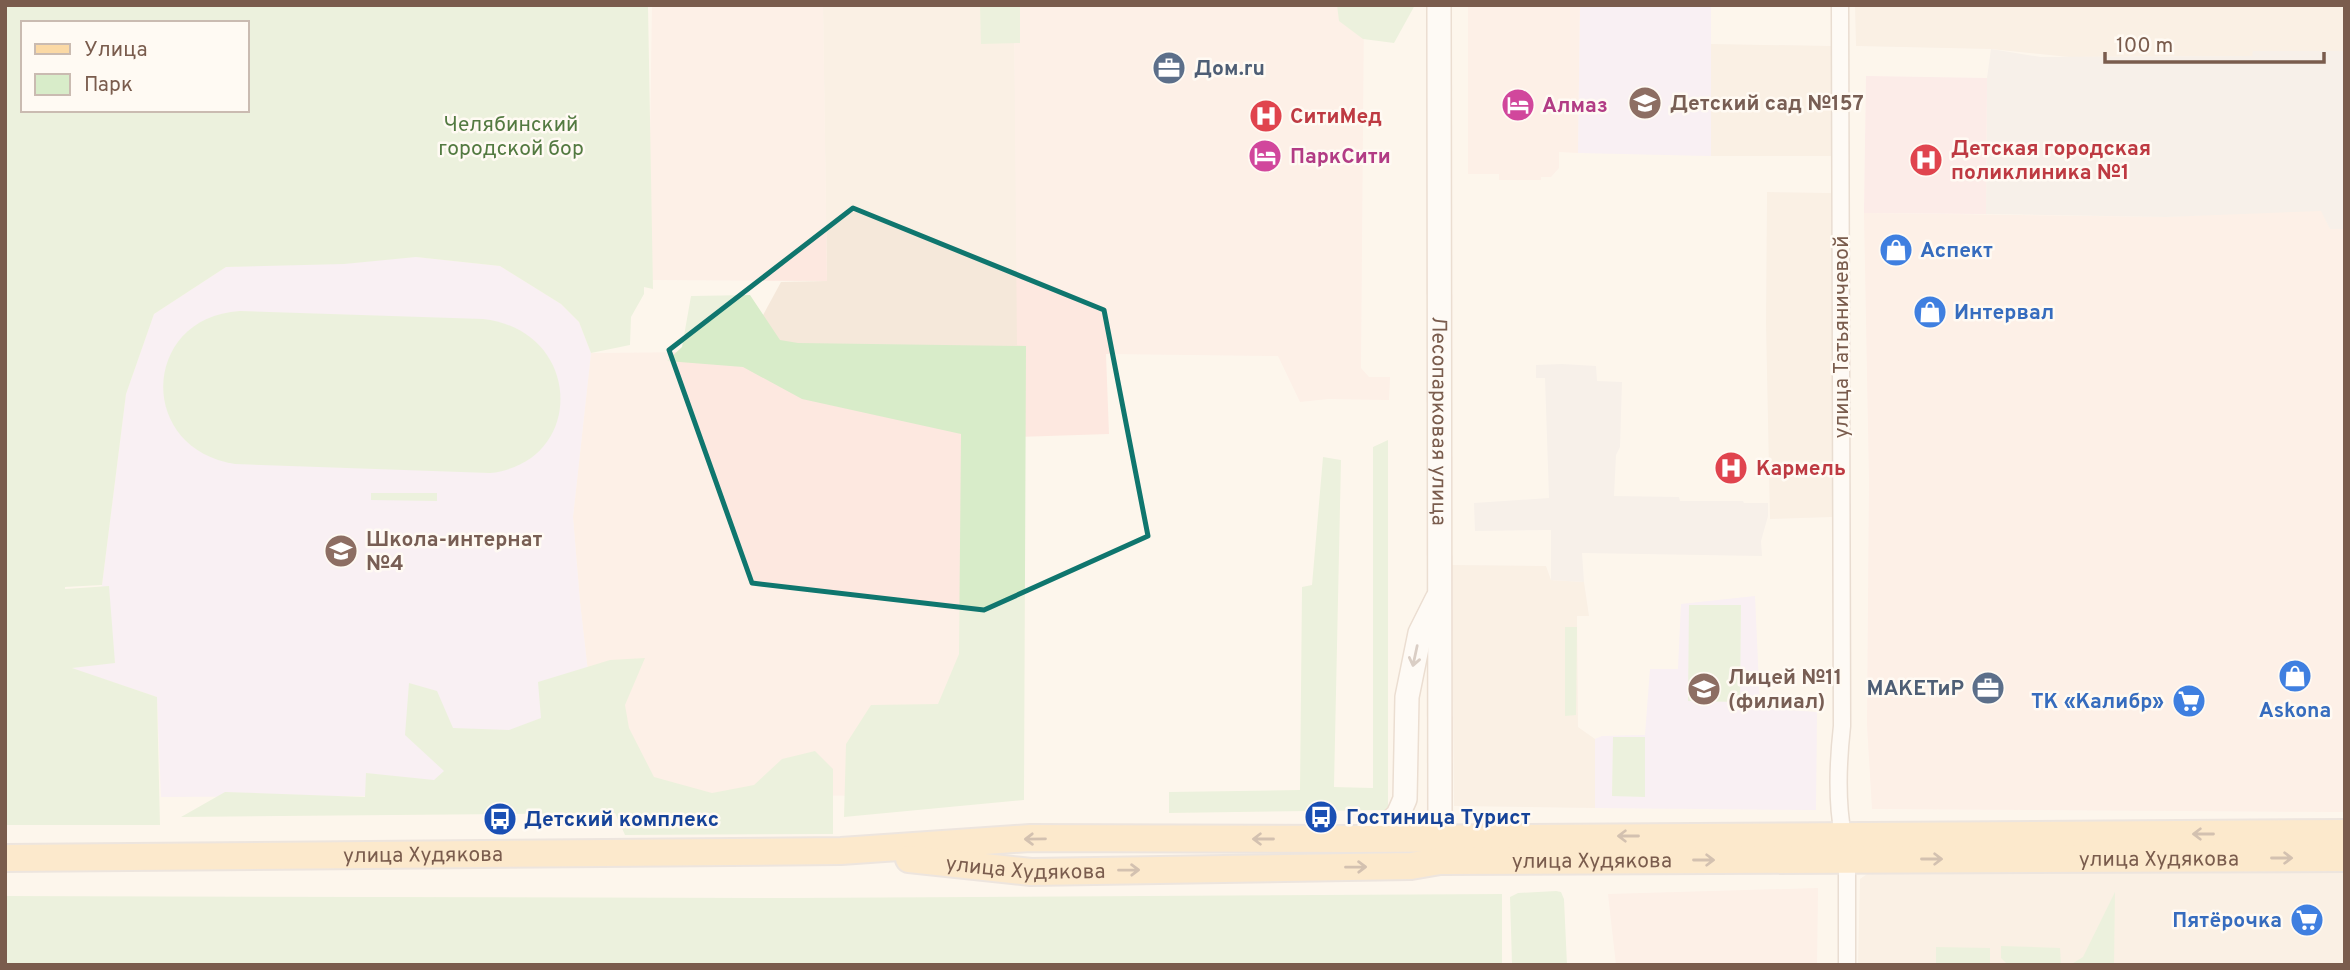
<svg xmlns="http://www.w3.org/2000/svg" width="2350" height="970" font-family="Overpass,sans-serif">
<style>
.residential{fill:#f5e8da}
.commercial{fill:#fde8e0}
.industrial{fill:#efe9e4}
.education{fill:#f3e8fa}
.medical{fill:#fbdfe3}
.green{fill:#d8ecc9;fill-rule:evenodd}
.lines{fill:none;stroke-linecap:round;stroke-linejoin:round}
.street-casing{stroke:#d1beb0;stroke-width:19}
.secondary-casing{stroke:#d6c0b0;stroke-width:26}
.primary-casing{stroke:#dad1cd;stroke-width:30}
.street{stroke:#fff;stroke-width:16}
.secondary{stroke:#fff;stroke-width:23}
.primary{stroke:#fbd9a5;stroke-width:26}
.oneway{stroke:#af9d94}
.oneway2{stroke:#a18267}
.marked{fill:none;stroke:#0f766e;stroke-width:5;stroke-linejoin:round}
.labels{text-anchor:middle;stroke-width:5;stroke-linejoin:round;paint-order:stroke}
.service-label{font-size:21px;font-weight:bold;fill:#4e5e75;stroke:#fffaf3;text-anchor:start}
.education-label{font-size:21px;font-weight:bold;fill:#785e54;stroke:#fffaf3;text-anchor:start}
.hotel-label{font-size:21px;font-weight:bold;fill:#b23c85;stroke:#fffaf3;text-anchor:start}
.health-label{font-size:21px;font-weight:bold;fill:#be3a42;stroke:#fffaf3;text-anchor:start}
.park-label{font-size:21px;fill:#537a41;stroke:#fffaf3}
.shop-label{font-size:21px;font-weight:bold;fill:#366cbe;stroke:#fffaf3;text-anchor:start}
.street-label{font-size:21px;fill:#7a5c4d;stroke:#fffaf3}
.transit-label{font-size:21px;font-weight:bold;fill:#164399;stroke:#fffaf3;text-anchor:start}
</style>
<rect width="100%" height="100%" fill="#fdf6ec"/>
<!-- residential -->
<g class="residential">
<path d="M823 5H1014L1018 349 744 350 781 282 827 281Z"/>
<path d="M1855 5H2345V51H2253V56L2069 57 1991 49 1856 46Z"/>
<path d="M1711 44 1833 46 1831 156H1711Z"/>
<path d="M1767 192 1831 193 1833 517 1770 519 1766 324Z"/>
<path d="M1452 565 1546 566 1551 580 1584 582 1589 616H1577L1578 727 1595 739V808L1454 806Z"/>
<path d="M1873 870H2345V965H1858L1860 879Z"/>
</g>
<!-- commercial -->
<g class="commercial">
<path d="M652 5H823L827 281 648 280Z"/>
<path d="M1014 5H1364L1361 368 1369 377H1390L1389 400 1328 399 1300 402 1278 356 1106 354 1109 434 1017 437 1015 796 602 795 580 602 573 517 591 353 1017 349Z"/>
<path d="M1468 5H1580L1578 153 1559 152V168L1551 177H1541V180H1499V174H1468Z"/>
<path d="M2305 210 2322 211 2330 229H2345V812L1872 809 1867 725 1869 481 1864 213 2166 217Z"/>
<path d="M1818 888 1817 965H1616L1608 894Z"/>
</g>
<!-- industrial -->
<g class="industrial">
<path d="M1991 49 2041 57 2252 56 2253 51H2345V229H2330L2321 211 2166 217 1986 214 1987 78Z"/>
<path d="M1562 364 1596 366 1597 381 1622 382 1620 447 1616 455 1614 496 1679 497 1680 501H1743L1744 503H1768V516L1761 541 1762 556 1582 553 1584 582 1551 580V530L1475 531 1474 503 1549 498 1545 378H1536V365Z"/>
</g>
<!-- education -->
<g class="education">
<path d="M1580 5H1711V156L1578 153Z"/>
<path d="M416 257 500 266 561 304 579 322 591 353 573 517 580 602 602 795 161 797 157 697 73 669 102 585 126 394 154 314 226 267Z"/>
<path d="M1755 596 1760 708 1817 712 1816 810 1595 808V739L1602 736 1645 735 1650 669H1678L1681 604Z"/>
</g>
<!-- medical -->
<path class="medical" d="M1866 76 1987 78 1986 214 1864 213Z"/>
<!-- green -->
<g class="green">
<path d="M5 5H648L653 289 644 287V294L631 317 630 345 591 353 579 322 561 304 500 266 416 257 344 264 226 267 154 314 126 394 102 585 65 587V589L109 586 115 663 72 668 157 697 160 825H5ZM23 23H247V110H23Z"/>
<path d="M980 5H1020V43L981 44Z"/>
<path d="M1337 5H1415L1394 43 1363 39 1339 21Z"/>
<path d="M750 295 780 340 798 343 1026 346 1024 800 844 817 846 744 871 705 938 704 959 654 961 434 802 399 743 367 667 361 682 347 691 296Z"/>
<path d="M240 311 483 319C583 330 587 462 490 473L235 464C136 449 141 317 240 311Z"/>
<path d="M1388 440V810L1169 813V792L1300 790 1302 587 1312 585 1323 457 1341 460 1334 787 1373 788V447Z"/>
<path d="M371 493H437V501L371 500Z"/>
<path d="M1689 605H1741L1740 702 1688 701Z"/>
<path d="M1565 627H1577L1576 715 1565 716Z"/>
<path d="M645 658 625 705 629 728 654 777 712 793 754 785 782 759 815 751 833 769V834L625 835 615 813 181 817 225 792 365 797 366 773 434 780 444 771 405 735 409 683 437 691 453 728 509 730 541 718 538 682 610 660Z"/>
<path d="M1613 737H1645V797L1612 796Z"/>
<path d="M1556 891 1561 892 1564 899 1567 965H1512L1510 897 1518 893Z"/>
<path d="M2115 892 2114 965H2070L2083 957Z"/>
<path d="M1502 894V965H5V896L787 898Z"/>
<path d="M2001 946 2060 948 2061 965H2008L2001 958Z"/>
<path d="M1936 947 1990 948V965H1936Z"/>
</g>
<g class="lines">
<defs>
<g id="street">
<path d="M1840 5 1842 726C1838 762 1836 799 1843 835"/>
<path d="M1847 859V965"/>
</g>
<g id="secondary">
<path id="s1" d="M1439 5 1440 837"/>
<path d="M1358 838 1387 825 1398 815 1405 799 1407 697 1420 633 1437 599"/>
</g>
<g id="primary">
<path id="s2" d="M5 858 841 851 1030 838 1355 839 2345 833"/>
<path id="s3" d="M909 859 1031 872 1411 866 1440 861 2345 858"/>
</g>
</defs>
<!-- street casing -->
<use href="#street" class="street-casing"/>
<!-- secondary casing -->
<use href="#secondary" class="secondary-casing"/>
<!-- primary casing -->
<use href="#primary" class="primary-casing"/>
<!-- street -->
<use href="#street" class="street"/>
<!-- secondary -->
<use href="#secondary" class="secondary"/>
<!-- primary -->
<use href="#primary" class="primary"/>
</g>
<!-- one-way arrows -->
<defs><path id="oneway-shaft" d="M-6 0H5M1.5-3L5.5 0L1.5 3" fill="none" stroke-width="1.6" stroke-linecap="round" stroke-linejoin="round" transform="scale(1.75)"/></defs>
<use class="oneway" href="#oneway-shaft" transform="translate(1415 656) rotate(102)"/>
<g class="oneway2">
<use href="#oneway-shaft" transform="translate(2203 834) rotate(180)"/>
<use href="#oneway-shaft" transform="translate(1628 836) rotate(180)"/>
<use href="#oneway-shaft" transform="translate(1035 839) rotate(179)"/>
<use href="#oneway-shaft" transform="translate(1263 839) rotate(-180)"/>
<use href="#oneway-shaft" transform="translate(2282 858)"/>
<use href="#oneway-shaft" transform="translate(1932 859)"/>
<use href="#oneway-shaft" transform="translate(1704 860)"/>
<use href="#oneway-shaft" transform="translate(1356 867) rotate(-1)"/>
<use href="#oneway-shaft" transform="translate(1129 870) rotate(-1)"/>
</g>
<!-- marked area -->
<path d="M0 0H2350V970H0ZM853 208 1104 310 1148 536 984 610 752 583 669 350Z" fill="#fdf6ec" fill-opacity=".55" fill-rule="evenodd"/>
<path class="marked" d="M853 208 1104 310 1148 536 984 610 752 583 669 350Z"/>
<!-- icons -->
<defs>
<symbol id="office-disc" viewBox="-11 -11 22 22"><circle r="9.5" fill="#5c6f8a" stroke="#fffaf3"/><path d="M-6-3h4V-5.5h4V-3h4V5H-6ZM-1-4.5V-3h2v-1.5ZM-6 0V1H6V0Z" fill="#fff"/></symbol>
<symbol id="school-disc" viewBox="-11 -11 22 22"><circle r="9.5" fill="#8d6e63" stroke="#fffaf3"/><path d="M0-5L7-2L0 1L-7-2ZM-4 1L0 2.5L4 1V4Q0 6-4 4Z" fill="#fff"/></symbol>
<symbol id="hotel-disc" viewBox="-11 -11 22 22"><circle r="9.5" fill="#d1479c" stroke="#fffaf3"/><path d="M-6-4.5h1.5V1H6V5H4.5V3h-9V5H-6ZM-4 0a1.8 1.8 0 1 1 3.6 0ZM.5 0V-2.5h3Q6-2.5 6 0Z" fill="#fff"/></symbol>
<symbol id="hospital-disc" viewBox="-11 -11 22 22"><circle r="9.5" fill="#e0444e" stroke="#fffaf3"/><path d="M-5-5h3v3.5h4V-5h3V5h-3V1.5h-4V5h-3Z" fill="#fff"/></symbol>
<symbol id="shop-disc" viewBox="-11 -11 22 22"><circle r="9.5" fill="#3f7fe0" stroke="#fffaf3"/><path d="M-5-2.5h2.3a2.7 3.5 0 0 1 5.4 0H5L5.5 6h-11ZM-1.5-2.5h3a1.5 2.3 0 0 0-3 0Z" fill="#fff"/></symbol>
<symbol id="supermarket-disc" viewBox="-11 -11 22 22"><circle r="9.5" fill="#3f7fe0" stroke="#fffaf3"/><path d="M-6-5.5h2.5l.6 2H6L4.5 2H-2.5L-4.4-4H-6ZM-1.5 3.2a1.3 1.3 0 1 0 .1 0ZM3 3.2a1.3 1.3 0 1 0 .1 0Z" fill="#fff"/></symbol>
<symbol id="bus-disc" viewBox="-11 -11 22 22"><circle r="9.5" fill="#1a4fb4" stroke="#fffaf3"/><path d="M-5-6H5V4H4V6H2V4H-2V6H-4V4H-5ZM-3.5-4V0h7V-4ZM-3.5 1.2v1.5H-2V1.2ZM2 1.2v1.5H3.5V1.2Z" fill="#fff"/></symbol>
</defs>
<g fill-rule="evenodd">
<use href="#office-disc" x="1150" y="49" width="38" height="38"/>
<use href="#school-disc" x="1626" y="84" width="38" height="38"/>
<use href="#hotel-disc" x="1499" y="86" width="38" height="38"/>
<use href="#hospital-disc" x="1247" y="97" width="38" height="38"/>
<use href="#hotel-disc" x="1246" y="137" width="38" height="38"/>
<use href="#hospital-disc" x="1907" y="141" width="38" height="38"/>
<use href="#shop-disc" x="1877" y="231" width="38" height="38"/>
<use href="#shop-disc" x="1911" y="293" width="38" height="38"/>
<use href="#hospital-disc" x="1712" y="449" width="38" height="38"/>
<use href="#school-disc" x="322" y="532" width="38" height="38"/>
<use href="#shop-disc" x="2276" y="657" width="38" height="38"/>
<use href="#office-disc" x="1969" y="669" width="38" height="38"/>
<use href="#school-disc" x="1685" y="670" width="38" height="38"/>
<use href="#supermarket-disc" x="2170" y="682" width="38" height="38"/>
<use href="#bus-disc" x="1302" y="798" width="38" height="38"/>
<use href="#bus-disc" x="481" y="800" width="38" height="38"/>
<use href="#supermarket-disc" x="2288" y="901" width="38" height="38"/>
</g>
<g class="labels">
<!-- service labels -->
<g class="service-label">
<text x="1194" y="75">Дом.ru</text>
<text x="1964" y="695" text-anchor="end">МАКЕТиР</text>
</g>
<!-- education labels -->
<g class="education-label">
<text x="1670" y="110">Детский сад №157</text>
<text x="366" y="546">Школа-интернат<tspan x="366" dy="24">№4</tspan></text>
<text x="1728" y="684">Лицей №11<tspan x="1728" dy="24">(филиал)</tspan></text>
</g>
<!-- hotel labels -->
<g class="hotel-label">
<text x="1542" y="112">Алмаз</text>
<text x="1290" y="163">ПаркСити</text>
</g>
<!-- health labels -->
<g class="health-label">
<text x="1290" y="123">СитиМед</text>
<text x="1951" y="155">Детская городская<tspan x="1951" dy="24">поликлиника №1</tspan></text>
<text x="1756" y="475">Кармель</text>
</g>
<!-- park labels -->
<g class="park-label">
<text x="511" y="131">Челябинский<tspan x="511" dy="24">городской бор</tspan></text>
</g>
<!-- shop labels -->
<g class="shop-label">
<text x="1920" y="257">Аспект</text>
<text x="1954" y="319">Интервал</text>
<text x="2164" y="708" text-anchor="end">ТК «Калибр»</text>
<text x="2295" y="717" text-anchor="middle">Askona</text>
<text x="2282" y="927" text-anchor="end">Пятёрочка</text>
</g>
<!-- street labels -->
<g class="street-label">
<text transform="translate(1841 337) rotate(-90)" y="7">улица Татьяничевой</text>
<text dy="7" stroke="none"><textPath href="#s1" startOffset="416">Лесопарковая улица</textPath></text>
<text dy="7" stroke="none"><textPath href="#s2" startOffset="418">улица Худякова</textPath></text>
<text dy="7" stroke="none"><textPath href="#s3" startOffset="1251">улица Худякова</textPath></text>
<text dy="7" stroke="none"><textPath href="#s3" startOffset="684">улица Худякова</textPath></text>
<text dy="7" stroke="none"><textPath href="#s3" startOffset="117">улица Худякова</textPath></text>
</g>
<!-- transit labels -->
<g class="transit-label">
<text x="1346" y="824">Гостиница Турист</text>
<text x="524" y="826">Детский комплекс</text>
</g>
</g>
<!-- border -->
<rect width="2350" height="970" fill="none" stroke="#7a5c4d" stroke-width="14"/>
<!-- legend -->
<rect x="21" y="21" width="228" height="91" fill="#fffaf3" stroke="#cabbb1" stroke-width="2"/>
<rect x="35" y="44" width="35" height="10" fill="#fbd9a5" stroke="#cabbb1" stroke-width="2"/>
<text x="84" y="56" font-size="21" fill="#7a5c4d">Улица</text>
<rect x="35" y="74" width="35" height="21" fill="#d8ecc9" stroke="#cabbb1" stroke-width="2"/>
<text x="84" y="91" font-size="21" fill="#7a5c4d">Парк</text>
<!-- scale -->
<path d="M2105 52v10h219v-10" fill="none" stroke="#7a5c4d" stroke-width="3.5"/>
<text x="2116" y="52" font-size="21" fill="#7a5c4d" stroke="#fffaf3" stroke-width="5" paint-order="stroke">100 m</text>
</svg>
